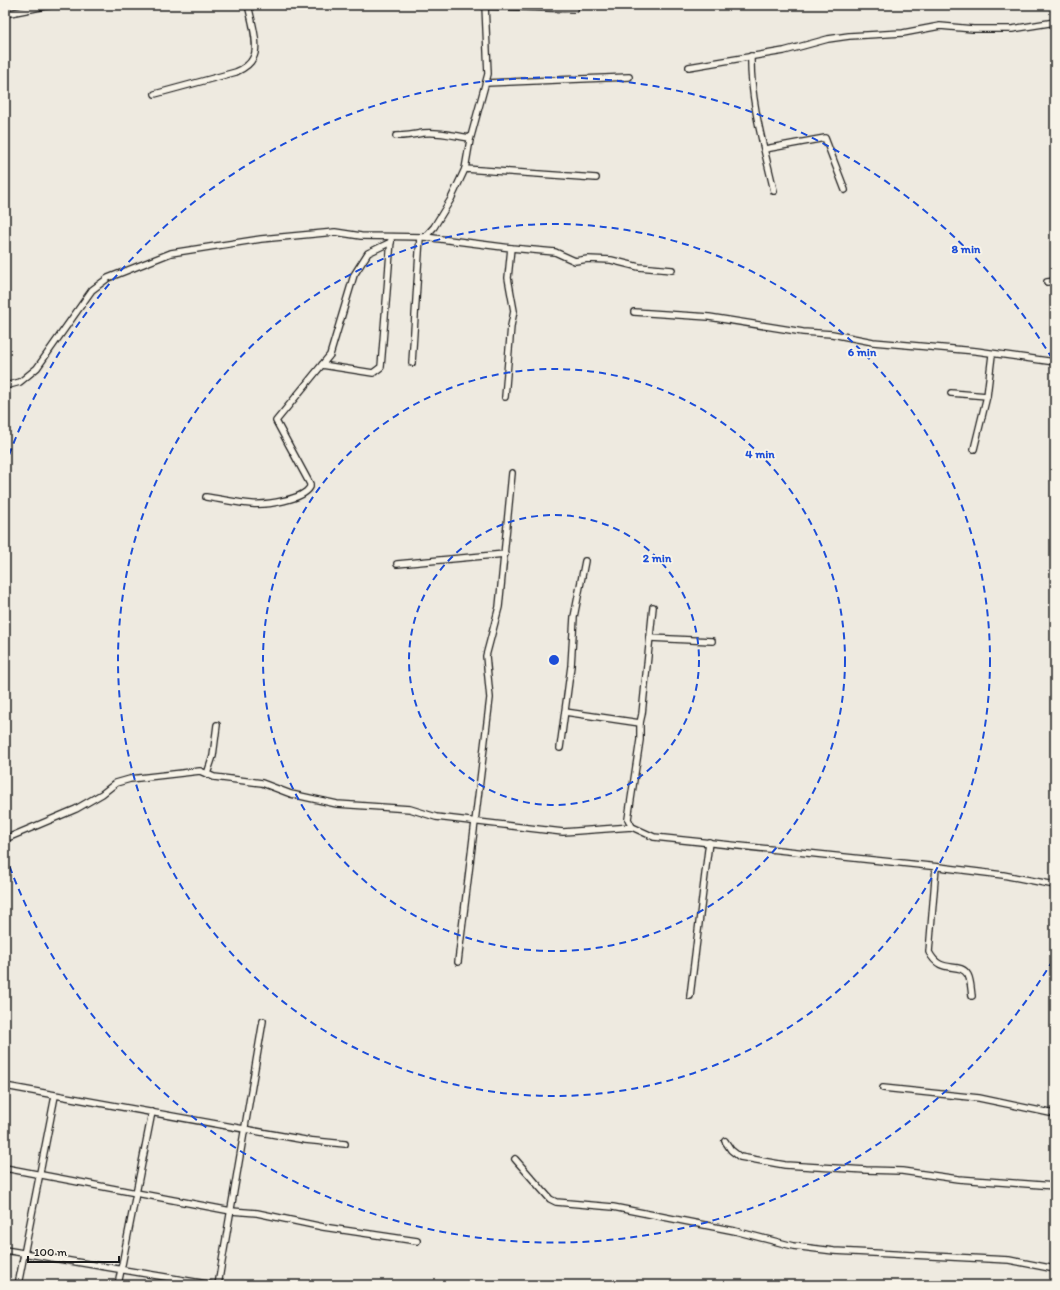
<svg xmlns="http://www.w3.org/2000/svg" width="1060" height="1290" font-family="Itim,sans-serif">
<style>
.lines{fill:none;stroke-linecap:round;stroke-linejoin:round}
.minor-casing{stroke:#1c1c1c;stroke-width:8}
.minor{stroke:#f7f3e8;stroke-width:5.5}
.ring{fill:none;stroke:#1d4ed8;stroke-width:2;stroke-dasharray:7 5}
.centre{fill:#1d4ed8;stroke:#f7f3e8;stroke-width:2}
.ring-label{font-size:12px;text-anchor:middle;font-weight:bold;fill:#1d4ed8;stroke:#f7f3e8;stroke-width:4;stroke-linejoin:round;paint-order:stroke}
</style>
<rect width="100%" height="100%" fill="#eeeae0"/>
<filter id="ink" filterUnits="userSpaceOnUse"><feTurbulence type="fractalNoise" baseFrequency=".025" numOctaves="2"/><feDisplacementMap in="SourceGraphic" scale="8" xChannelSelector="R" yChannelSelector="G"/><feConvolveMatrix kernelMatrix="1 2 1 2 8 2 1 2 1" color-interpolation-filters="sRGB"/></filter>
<g filter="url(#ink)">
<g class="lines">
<defs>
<g id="minor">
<path d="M485 6 575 9"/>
<path d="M5 14 51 5"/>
<path d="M751 56C750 101 764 147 774 191"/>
<path d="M689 67 784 51 828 39 849 36 903 33 940 26 973 29H1012L1055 22"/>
<path d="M486 83 629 77"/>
<path d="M155 94 236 72C243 69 250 65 253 58 260 47 251 18 248 5"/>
<path d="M396 136C407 136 413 135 423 133 438 131 456 136 470 138"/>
<path d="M765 149 825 138 845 190"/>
<path d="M465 169 596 178"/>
<path d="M425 237 511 248 508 278 514 311 511 326 505 397"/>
<path d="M511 248 555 252 575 261 588 259 611 260 639 267 672 270"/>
<path d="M1047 282 1055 281"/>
<path d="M634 312 709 317 803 332 832 334 873 342 976 351 1055 362"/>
<path d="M412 363 420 237"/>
<path d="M322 365 373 373 381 367 391 240"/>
<path d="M9 385 20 382 37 368 92 290 108 278 171 253 261 239 335 232 361 236 425 237 434 227 451 199 465 169 470 140 488 74 485 5"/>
<path d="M951 393 987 396"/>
<path d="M974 449 987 396 992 355"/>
<path d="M206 497C221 499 237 503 252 504 266 505 303 500 310 487V484L276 421 330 355 354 275 368 253 391 242"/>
<path d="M397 564 505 554"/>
<path d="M650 638 712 641"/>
<path d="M565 712 640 723V740L628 819 632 827"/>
<path d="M640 723 642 714 653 607"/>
<path d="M560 748 571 666 574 617 585 561"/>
<path d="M207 774 213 756 217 725"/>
<path d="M5 839 76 809 102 794 116 783 130 779 200 771 214 777 262 783 291 794 337 804 410 809 436 817 563 832 632 827 654 837 939 867 1003 875 1055 885"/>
<path d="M936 867 929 952C941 976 959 960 968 975 971 981 971 990 972 996"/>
<path d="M458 962 490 698 486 656 499 607 512 473"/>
<path d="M690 996 709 842"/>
<path d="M5 1086 305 1140 345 1144"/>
<path d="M883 1088 979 1098 1055 1114"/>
<path d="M725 1141 731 1150 740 1157 785 1165 866 1170 902 1171 958 1179 1055 1186"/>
<path d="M515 1159 550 1199 556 1202 613 1207 735 1231 793 1246 834 1251 1009 1260 1055 1269"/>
<path d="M5 1168 231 1211 257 1213 323 1227 417 1241"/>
<path d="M5 1250 213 1285"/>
<path d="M18 1285 55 1096"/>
<path d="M118 1285 152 1112"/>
<path d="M218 1285 263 1021"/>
</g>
</defs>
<!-- minor casing -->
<use href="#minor" class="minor-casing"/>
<!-- minor -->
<use href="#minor" class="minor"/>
</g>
</g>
<!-- distance rings -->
<g class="ring">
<circle cx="554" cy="660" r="145"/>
<circle cx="554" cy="660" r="291"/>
<circle cx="554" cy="660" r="436"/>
<path d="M1053 960A582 582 0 0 1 5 854M5 466A582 582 0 0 1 1053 360"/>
</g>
<circle cx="554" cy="660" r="6" class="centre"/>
<g class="ring-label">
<text x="966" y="253">8 min</text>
<text x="862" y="356">6 min</text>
<text x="760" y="458">4 min</text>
<text x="657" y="562">2 min</text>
</g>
<!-- margin -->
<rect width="1060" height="1290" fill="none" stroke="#f7f3e8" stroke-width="20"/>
<rect x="10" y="10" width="1040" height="1270" fill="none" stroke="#1c1c1c" stroke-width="1.5" filter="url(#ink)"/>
<!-- scale -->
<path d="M28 1256v6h91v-6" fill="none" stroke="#1c1c1c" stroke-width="2"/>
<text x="34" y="1256" font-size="12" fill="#1c1c1c" stroke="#f7f3e8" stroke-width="3" paint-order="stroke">100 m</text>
</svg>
